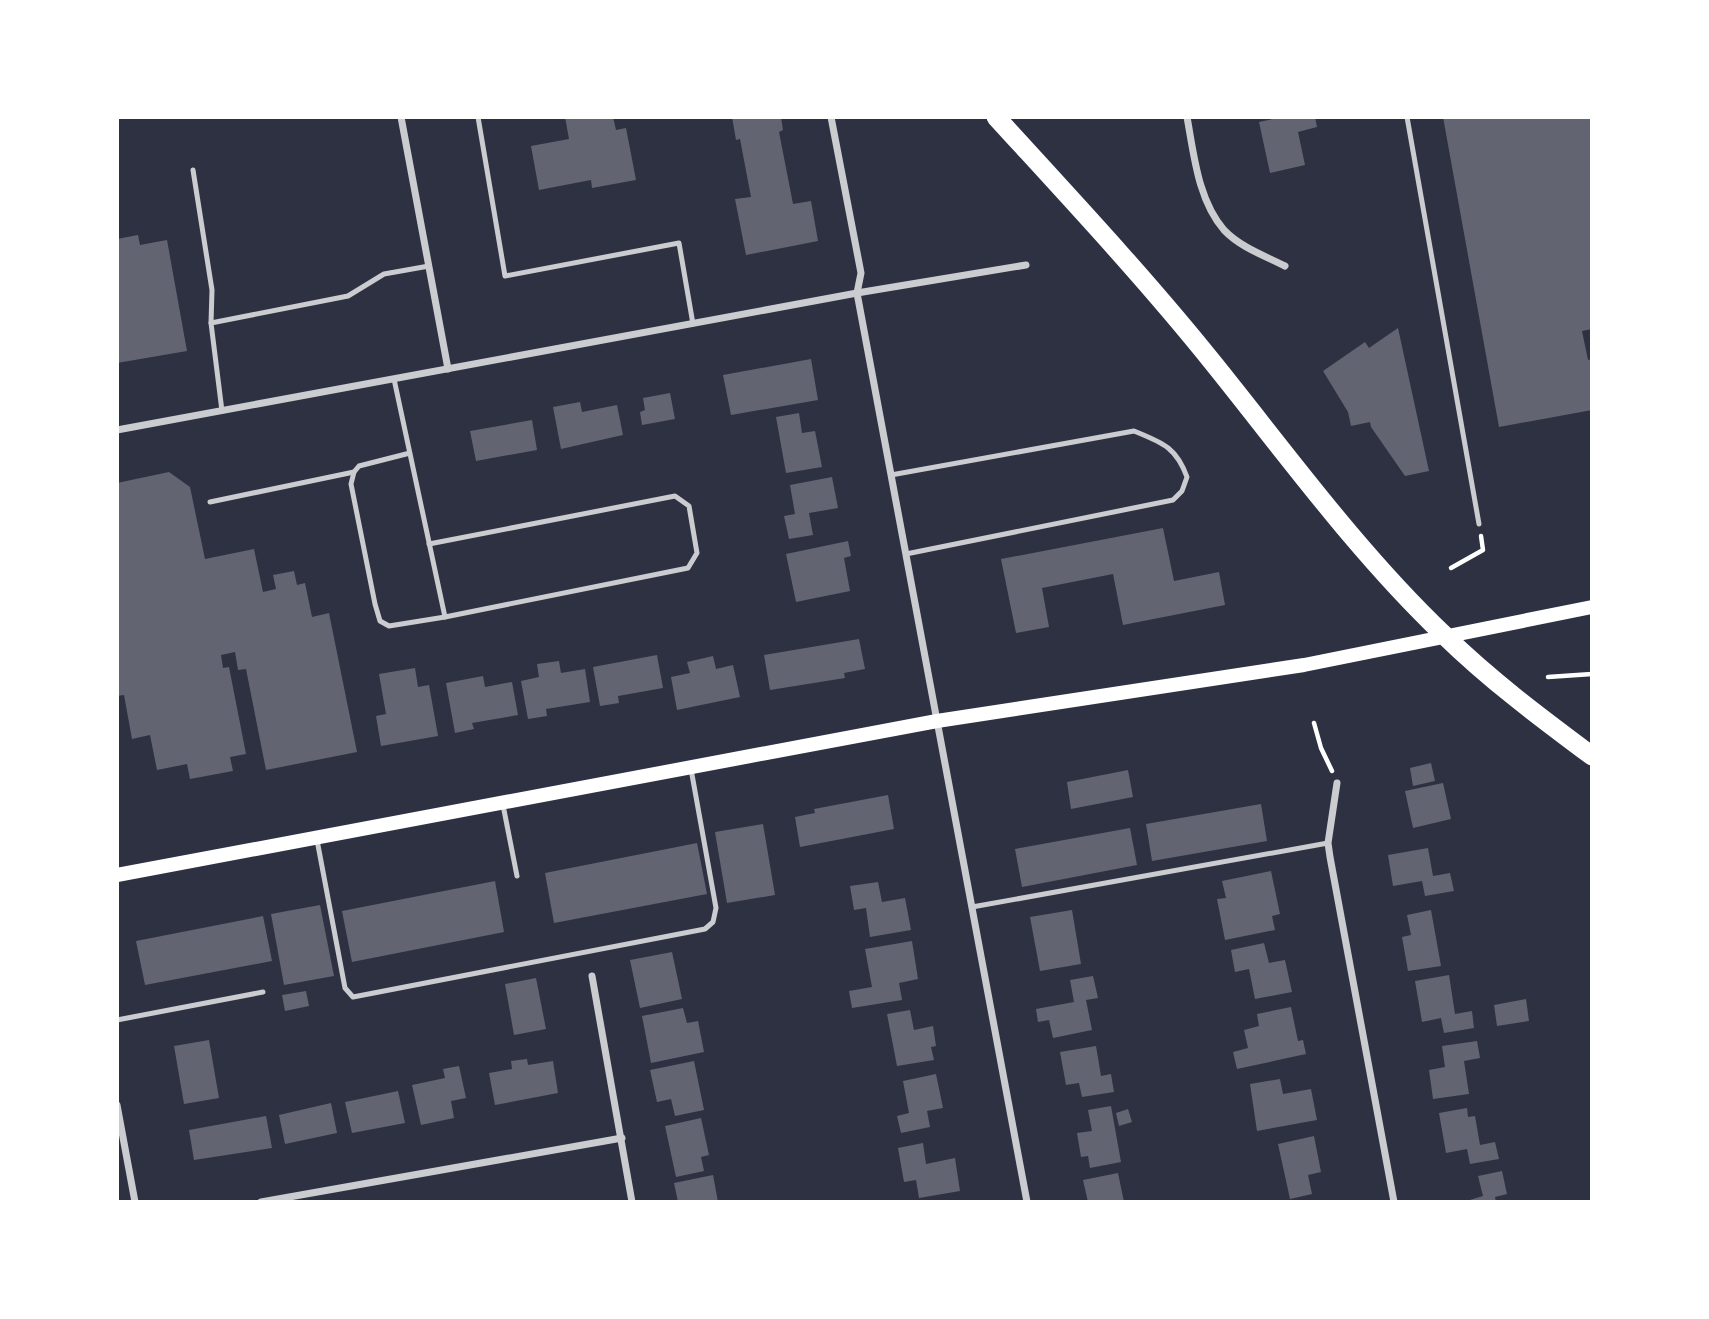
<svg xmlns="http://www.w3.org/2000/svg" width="1709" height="1319" font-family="Karla,sans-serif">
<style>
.building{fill:#626471}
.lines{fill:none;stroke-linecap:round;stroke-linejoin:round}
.path{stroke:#fff;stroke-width:4.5}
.service{stroke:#caccd0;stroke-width:5}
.minor{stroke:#caccd0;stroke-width:7}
.secondary{stroke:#fff;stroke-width:14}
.trunk{stroke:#fff;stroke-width:19}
</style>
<rect width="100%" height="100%" fill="#2d3142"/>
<!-- building -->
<g class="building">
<path d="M565 117H613L616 130 626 128 636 180 592 188 591 180 539 190 531 146 569 139Z"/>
<path d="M732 117H781L783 130 779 132 793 204 811 201 818 241 746 255 735 199 751 197 740 139 736 140Z"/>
<path d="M1282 117H1315L1317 127 1298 132 1305 165 1270 173 1259 122Z"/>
<path d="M1443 117H1592V329L1582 331 1588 360 1592 359V410L1499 427Z"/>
<path d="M138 235 140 245 167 240 187 351 117 363V239Z"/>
<path d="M1398 328 1429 471 1405 476 1371 427 1370 422 1351 426 1348 412 1323 371 1365 342 1369 348Z"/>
<path d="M811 359 818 400 731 415 723 375Z"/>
<path d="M670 393 675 419 642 425 640 412 645 410 643 398Z"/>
<path d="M580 402 582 412 617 405 623 435 561 449 553 407Z"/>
<path d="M799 413 802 433 815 431 822 467 786 473 776 417Z"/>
<path d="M532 420 537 450 476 461 470 431Z"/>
<path d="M169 472 190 487 205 559 254 549 263 592 276 589 273 575 294 571 297 585 305 583 312 617 329 613 357 752 266 770 246 669 238 670 235 652 221 655 223 668 229 667 246 754 230 757 233 771 190 779 187 764 157 770 150 735 132 739 124 695 117 696V483Z"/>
<path d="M832 477 838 508 809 513 813 535 789 539 784 516 795 514 790 485Z"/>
<path d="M1163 528 1174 581 1219 572 1225 605 1123 625 1113 574 1042 588 1049 627 1016 633 1001 559Z"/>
<path d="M848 541 851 556 844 558 850 591 796 602 786 554Z"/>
<path d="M859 639 865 669 844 673 845 678 770 690 764 655Z"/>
<path d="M657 655 663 688 618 696 619 703 600 706 593 667Z"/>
<path d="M713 656 716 669 733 665 740 697 677 710 671 677 690 673 687 662Z"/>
<path d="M559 661 561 673 585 669 590 702 546 709 547 716 528 719 521 681 539 677 537 664Z"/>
<path d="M415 668 418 687 429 685 438 736 381 746 376 716 386 714 379 674Z"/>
<path d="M483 676 485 687 512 682 518 715 472 723 474 729 455 733 446 683Z"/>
<path d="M1431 763 1435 781 1413 786 1410 768Z"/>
<path d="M1128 770 1133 797 1071 809 1067 782Z"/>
<path d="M1443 783 1451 819 1413 828 1405 791Z"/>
<path d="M888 795 894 829 800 847 795 817 815 813 814 809Z"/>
<path d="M1261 804 1267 841 1152 861 1146 824Z"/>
<path d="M763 824 775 895 727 903 715 832Z"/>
<path d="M1130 828 1137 865 1022 887 1015 849Z"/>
<path d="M697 843 707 894 554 923 545 873Z"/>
<path d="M1428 848 1433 876 1450 873 1454 891 1425 896 1422 881 1393 886 1388 855Z"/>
<path d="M1271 871 1280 914 1272 916 1275 930 1225 940 1217 899 1226 898 1222 881Z"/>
<path d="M495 881 504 932 352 962 342 911Z"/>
<path d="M878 882 882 902 905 898 911 930 870 937 866 908 854 910 850 886Z"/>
<path d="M320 905 334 976 284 985 271 914Z"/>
<path d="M1072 910 1081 964 1040 971 1030 917Z"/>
<path d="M1431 910 1441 966 1408 971 1402 937 1411 935 1407 915Z"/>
<path d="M263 916 272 961 145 985 136 941Z"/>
<path d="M912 941 918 979 899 983 902 1000 852 1008 849 991 872 987 865 949Z"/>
<path d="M1264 943 1269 963 1285 960 1292 992 1255 999 1249 969 1235 972 1231 950Z"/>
<path d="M672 952 682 999 640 1008 630 960Z"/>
<path d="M1449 975 1455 1014 1472 1011 1474 1028 1444 1033 1441 1018 1422 1022 1415 981Z"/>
<path d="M1093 976 1098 998 1086 1000 1092 1030 1053 1038 1049 1020 1038 1022 1036 1009 1074 1002 1070 980Z"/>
<path d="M536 978 546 1029 514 1035 505 984Z"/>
<path d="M306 991 309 1006 285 1011 282 995Z"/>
<path d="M1526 999 1529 1021 1497 1026 1494 1005Z"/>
<path d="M1291 1007 1298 1041 1303 1040 1306 1054 1237 1069 1233 1052 1248 1048 1244 1030 1259 1026 1257 1014Z"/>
<path d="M683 1008 687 1023 698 1021 704 1052 651 1063 642 1016Z"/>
<path d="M910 1010 914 1030 933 1026 936 1046 931 1047 934 1060 897 1066 887 1014Z"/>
<path d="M209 1040 219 1098 184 1104 174 1046Z"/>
<path d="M1477 1041 1480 1058 1464 1061 1469 1094 1433 1099 1429 1070 1445 1067 1442 1046Z"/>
<path d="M1096 1046 1101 1076 1111 1074 1114 1092 1082 1097 1079 1083 1066 1085 1060 1052Z"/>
<path d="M527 1059 528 1065 553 1061 558 1093 495 1105 489 1073 512 1069 511 1061Z"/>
<path d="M694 1061 704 1110 675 1116 671 1099 657 1102 650 1070Z"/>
<path d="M459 1066 466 1098 451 1101 454 1118 421 1125 412 1085 445 1078 443 1069Z"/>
<path d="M936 1074 943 1108 927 1111 930 1127 901 1133 897 1116 909 1113 903 1081Z"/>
<path d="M1280 1079 1283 1094 1311 1089 1317 1120 1257 1131 1250 1084Z"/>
<path d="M398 1091 405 1123 352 1133 345 1102Z"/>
<path d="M331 1103 337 1133 285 1144 279 1115Z"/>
<path d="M1111 1106 1121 1162 1090 1168 1088 1156 1081 1157 1077 1133 1092 1131 1088 1110Z"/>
<path d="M1467 1108 1468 1117 1475 1116 1480 1145 1495 1142 1499 1159 1470 1164 1467 1149 1446 1153 1439 1113Z"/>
<path d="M1128 1109 1132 1122 1119 1126 1116 1113Z"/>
<path d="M266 1116 272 1148 194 1160 189 1130Z"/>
<path d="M701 1118 709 1155 701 1157 704 1171 676 1177 665 1126Z"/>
<path d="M1314 1136 1321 1172 1308 1175 1312 1194 1290 1199 1278 1144Z"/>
<path d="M923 1143 926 1164 955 1158 960 1191 919 1198 916 1180 904 1182 898 1148Z"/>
<path d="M1502 1171 1507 1194 1495 1197 1496 1202H1463L1483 1196 1478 1176Z"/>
<path d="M1118 1173 1124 1202H1088L1083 1180Z"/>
<path d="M713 1175 718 1202H678L674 1183Z"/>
</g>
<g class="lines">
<!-- path -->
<g class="path">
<path d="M1451 568 1483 550 1481 536"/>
<path d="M1548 677 1592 674"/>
<path d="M1314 723 1321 748 1332 771"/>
</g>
<!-- service -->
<g class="service">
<path d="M478 117 505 276 679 243 693 324"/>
<path d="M1407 117 1479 524"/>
<path d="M193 170 212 290 211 323"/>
<path d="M394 379 445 617 389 626 380 621 375 604 351 484 354 472 359 466 410 453"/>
<path d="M222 411 211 323 348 296 384 274 429 266"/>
<path d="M891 475 1134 431C1163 443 1176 447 1187 477L1182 491 1173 500 906 554"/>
<path d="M210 502 354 472"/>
<path d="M429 544 675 496 689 506 697 553 688 568 445 617"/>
<path d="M503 805 517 876"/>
<path d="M317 840 345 988 353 997 705 929 713 922 716 908 691 769"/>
<path d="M972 907 1328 843"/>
<path d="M117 1020 263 992"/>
</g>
<!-- minor -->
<g class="minor">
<path d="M401 117 448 369"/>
<path d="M831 117 861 273 857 293 1027 1202"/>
<path d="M1187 117C1194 155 1198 200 1224 230 1240 247 1265 256 1285 266"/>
<path d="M117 430 857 293 1026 265"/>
<path d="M1337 783 1328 843 1330 857 1394 1202"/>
<path d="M592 976 632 1202"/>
<path d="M117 1105 135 1202"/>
<path d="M261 1202 622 1138"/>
</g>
<!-- secondary -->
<path class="secondary" d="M117 875 937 721 1304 665 1592 607"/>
<!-- trunk -->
<path class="trunk" d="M996 117C1070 198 1145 278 1214 364 1288 456 1358 553 1444 635 1490 680 1541 718 1592 756"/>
</g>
<!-- border -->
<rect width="1709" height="1319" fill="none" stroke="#ffffff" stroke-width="238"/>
</svg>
